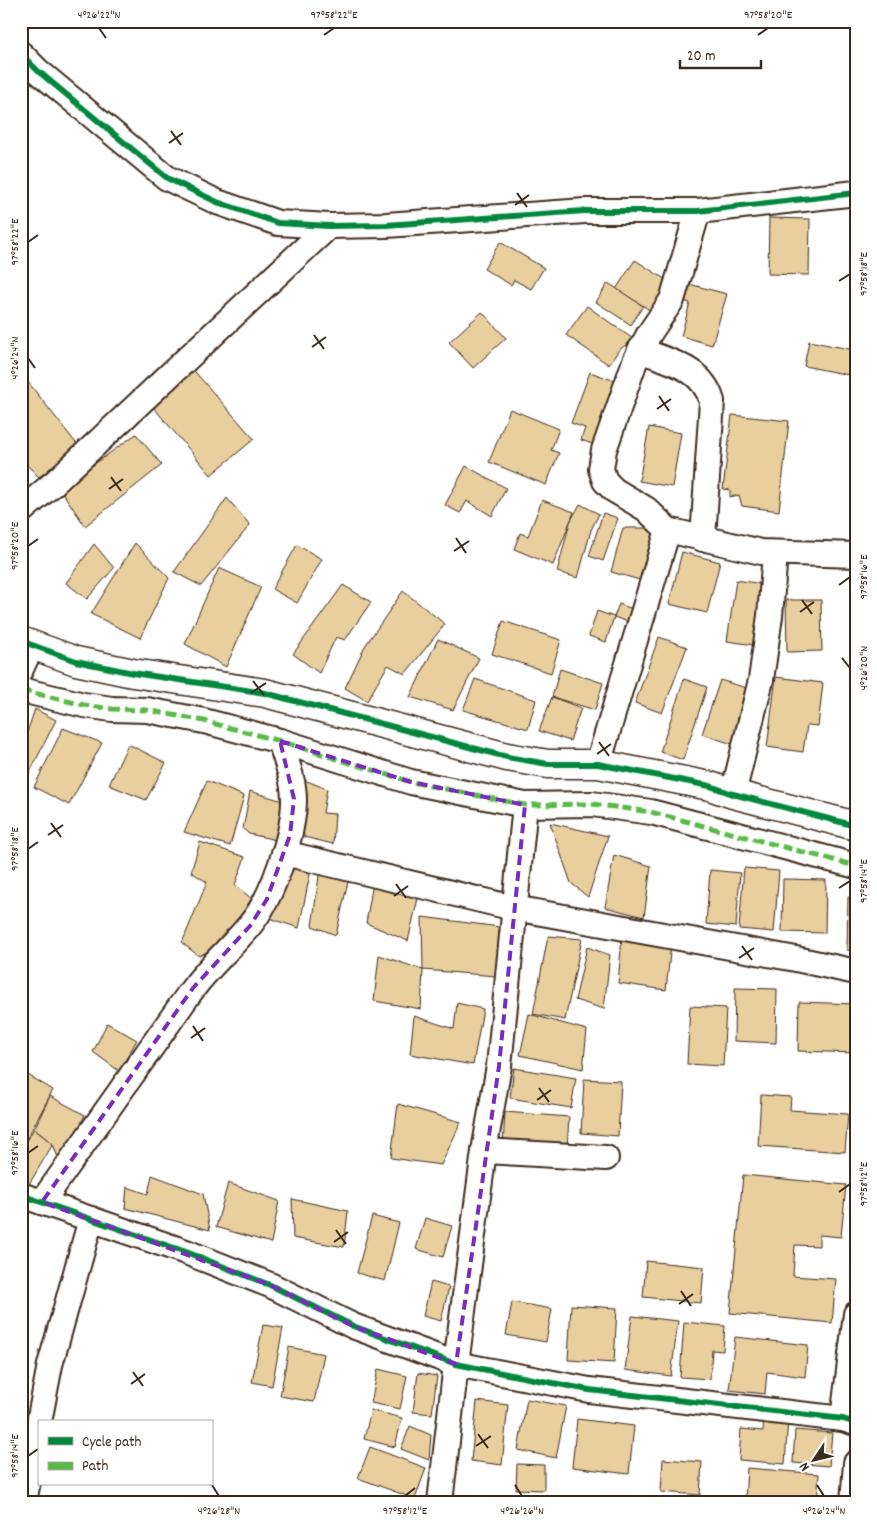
<svg xmlns="http://www.w3.org/2000/svg" width="877" height="1523" font-family="Dekko,sans-serif">
<style>
.building{fill:#e9ce9e;stroke:#3b2a1e}
.lines{fill:none;stroke-linecap:round;stroke-linejoin:round}
.minor-casing{stroke:#3b2a1e;stroke-width:28}
.tertiary-casing{stroke:#3b2a1e;stroke-width:31}
.minor{stroke:#fff;stroke-width:24}
.tertiary{stroke:#fff;stroke-width:28}
.quiet{stroke:#58b947;stroke-width:5;stroke-dasharray:10 5;stroke-linecap:butt}
.cycleway-casing{stroke:#fff;stroke-width:9}
.cycleway{stroke:#00873e;stroke-width:6}
.marked{fill:none;stroke:#7b2cbf;stroke-width:4;stroke-dasharray:10 6;stroke-linejoin:round}
.ticks{fill:none;stroke:#3b2a1e;stroke-width:2}
.neatline{fill:none;stroke:#3b2a1e;stroke-width:2}
.ticks-label{font-size:12px;text-anchor:middle;fill:#3b2a1e}
</style>
<rect width="100%" height="100%" fill="#fff"/>
<filter id="ink" filterUnits="userSpaceOnUse"><feTurbulence type="fractalNoise" baseFrequency=".02" numOctaves="2"/><feDisplacementMap in="SourceGraphic" scale="10" xChannelSelector="R" yChannelSelector="G"/><feConvolveMatrix kernelMatrix="1 2 1 2 8 2 1 2 1" color-interpolation-filters="sRGB"/></filter>
<g filter="url(#ink)">
<!-- building -->
<g class="building">
<path d="M769 218 810 219 809 275 768 274Z"/>
<path d="M500 242 544 268 531 289 514 280 511 285 484 269Z"/>
<path d="M635 260 671 283 653 312 616 289Z"/>
<path d="M608 283 643 306 631 325 596 302Z"/>
<path d="M689 284 727 294 712 345 681 336 690 303 684 301Z"/>
<path d="M587 306 633 339 618 351 609 365 566 335Z"/>
<path d="M482 312 506 338 473 368 449 342Z"/>
<path d="M809 341 854 350 849 375 804 366Z"/>
<path d="M188 364 254 439 211 475 153 407Z"/>
<path d="M590 372 621 383 598 446 581 440 585 428 571 423Z"/>
<path d="M21 373 79 447 39 477 21 459Z"/>
<path d="M510 409 559 429 551 450 559 453 546 485 489 462Z"/>
<path d="M732 415 789 421 779 511 742 506 739 495 730 497V490L723 489Z"/>
<path d="M649 427 681 433 672 487 639 481Z"/>
<path d="M136 434 162 465 85 526 60 489Z"/>
<path d="M466 466 506 488 492 516 467 501 460 513 445 505Z"/>
<path d="M227 498 250 525 201 586 174 572Z"/>
<path d="M542 500 574 512 553 565 514 549 520 533 528 536Z"/>
<path d="M580 504 599 514 591 530 578 578 557 572 570 522Z"/>
<path d="M603 513 618 518 603 561 589 556Z"/>
<path d="M623 528H665L653 551 648 553 640 580 611 572Z"/>
<path d="M135 543 169 578 140 638 91 614Z"/>
<path d="M94 544 114 568 87 599 66 583Z"/>
<path d="M297 545 322 559 297 603 272 589Z"/>
<path d="M682 552 720 562 707 613 669 604Z"/>
<path d="M219 568 261 587 226 667 185 644Z"/>
<path d="M736 580 763 584 754 645 727 641Z"/>
<path d="M343 585 371 602 345 640 336 637 319 673 293 654Z"/>
<path d="M403 591 445 624 405 674 388 665 367 701 345 688 365 646Z"/>
<path d="M786 600H821L822 651 787 652Z"/>
<path d="M619 604 638 611 633 624 614 617Z"/>
<path d="M597 611 614 617 606 642 589 636Z"/>
<path d="M503 621 561 640 551 673 492 654Z"/>
<path d="M659 637 687 647 662 713 635 703Z"/>
<path d="M438 639 479 658 453 710 410 697Z"/>
<path d="M560 669 603 683 595 710 552 697Z"/>
<path d="M776 677 823 683 818 726 807 725 803 752 767 747Z"/>
<path d="M475 679 536 700 528 729 463 710Z"/>
<path d="M684 679 707 687 683 760 660 752Z"/>
<path d="M720 680 750 689 732 744 702 734Z"/>
<path d="M552 697 581 708 570 741 539 731Z"/>
<path d="M35 709 56 720 24 784 21 783V736L25 738Z"/>
<path d="M63 728 102 743 69 805 34 787Z"/>
<path d="M128 744 166 763 146 800 109 785Z"/>
<path d="M297 777 327 789 323 813 335 814 333 844 304 837Z"/>
<path d="M207 781 244 796 230 846 184 832Z"/>
<path d="M250 791 286 802 281 841 249 834 243 829Z"/>
<path d="M550 823 608 836 588 897 571 883Z"/>
<path d="M200 842 245 857 235 885 252 899 237 936 199 956 182 943 207 882 191 872Z"/>
<path d="M614 855 651 866 644 917 605 907Z"/>
<path d="M285 860 310 874 299 928 269 918Z"/>
<path d="M744 868 779 871 774 932 739 929Z"/>
<path d="M320 869 349 877 336 935 312 926Z"/>
<path d="M710 870 740 873 736 927 706 924Z"/>
<path d="M783 879 826 880 825 933 782 932Z"/>
<path d="M373 883 419 894 408 941 366 923Z"/>
<path d="M848 897H856V951L847 950Z"/>
<path d="M422 917 500 927 496 976 423 970Z"/>
<path d="M548 936 582 939 565 1020 533 1014Z"/>
<path d="M622 937 671 944 666 990 618 983Z"/>
<path d="M587 947 610 955 604 1009 575 1000Z"/>
<path d="M379 955 423 970 421 1009 374 1001Z"/>
<path d="M735 988 777 989 776 1043 734 1041Z"/>
<path d="M799 1002 856 1004V1053L798 1051Z"/>
<path d="M457 1003 483 1009 473 1065 410 1054 414 1016 454 1029Z"/>
<path d="M690 1006 726 1008 723 1066 687 1064Z"/>
<path d="M529 1014 587 1030 583 1069 520 1055Z"/>
<path d="M107 1023 137 1040 119 1071 93 1052Z"/>
<path d="M514 1068 576 1078 571 1108 510 1098Z"/>
<path d="M23 1072 53 1090 24 1144 21 1143V1074Z"/>
<path d="M584 1079 621 1081 618 1136 581 1133Z"/>
<path d="M761 1095 791 1097 790 1110 848 1114 845 1152 758 1146Z"/>
<path d="M50 1096 85 1115 65 1157 57 1155 53 1144 34 1129Z"/>
<path d="M398 1104 461 1122 441 1165 391 1158Z"/>
<path d="M505 1112 569 1117 567 1149 503 1145Z"/>
<path d="M34 1129 53 1144 28 1186 21 1183V1148Z"/>
<path d="M152 1175 203 1194 210 1230 125 1208 127 1187 148 1194Z"/>
<path d="M743 1175 846 1185 841 1237 819 1235V1246L795 1245 793 1276 836 1279 832 1323 730 1313Z"/>
<path d="M228 1183 279 1201 271 1243 216 1227Z"/>
<path d="M292 1199 348 1211 344 1247 293 1238Z"/>
<path d="M372 1216 399 1223 385 1281 357 1273Z"/>
<path d="M425 1218 452 1226 443 1257 416 1249Z"/>
<path d="M646 1261 704 1267 701 1303 643 1297Z"/>
<path d="M431 1282 449 1287 441 1321 423 1316Z"/>
<path d="M512 1302 552 1309 546 1342 506 1335Z"/>
<path d="M571 1305 617 1308 614 1363 568 1360Z"/>
<path d="M632 1316 678 1321 671 1376 625 1370Z"/>
<path d="M684 1322 725 1326 723 1351 712 1350 710 1379 680 1377Z"/>
<path d="M263 1325 283 1328 272 1386 252 1382Z"/>
<path d="M735 1337 808 1345 805 1377 767 1372 765 1394 729 1390Z"/>
<path d="M289 1347 324 1354 314 1402 280 1396Z"/>
<path d="M378 1369 407 1376 400 1409 371 1403Z"/>
<path d="M418 1373 437 1376 432 1414 413 1412Z"/>
<path d="M527 1399 566 1406 556 1458 518 1450Z"/>
<path d="M477 1401 508 1405 502 1465 471 1461Z"/>
<path d="M371 1410 402 1418 395 1447 364 1439Z"/>
<path d="M764 1416 788 1418 785 1464 739 1460 741 1429 763 1431Z"/>
<path d="M577 1419 634 1426 629 1474 572 1467Z"/>
<path d="M410 1426 431 1435 429 1460 401 1449Z"/>
<path d="M795 1430 832 1433 829 1466 793 1463Z"/>
<path d="M370 1447 426 1468 415 1499 358 1478Z"/>
<path d="M663 1459 702 1462 700 1495 661 1492Z"/>
<path d="M517 1464 544 1465V1490L516 1489Z"/>
<path d="M747 1468 819 1474 817 1502 745 1501Z"/>
<path d="M467 1496 505 1502H467Z"/>
</g>
<g class="lines">
<defs>
<g id="minor">
<path d="M21 54 38 71 167 178 217 202 278 223 329 226 386 225 585 211H698L856 193"/>
<path d="M698 211 672 300 649 334 635 361 604 450 601 469 605 481 614 490 646 509 668 530 761 552 856 555"/>
<path d="M640 350C670 362 702 367 712 401L703 539"/>
<path d="M21 511 54 483 329 226"/>
<path d="M21 669 32 645"/>
<path d="M21 690 84 705 112 709 147 710 204 721 280 741 411 782 525 805 592 804 651 812 856 866"/>
<path d="M598 764 668 530"/>
<path d="M733 794 761 680 770 616 775 553"/>
<path d="M284 853 514 908 796 959 856 972"/>
<path d="M484 1151 606 1158"/>
<path d="M21 1195 186 1252 270 1285 353 1326 456 1364 589 1390 843 1419 856 1423"/>
<path d="M42 1202C91 1133 140 1064 189 994 206 969 229 950 249 926 272 900 294 834 294 800 294 780 286 760 280 741"/>
<path d="M843 1419 856 1314"/>
<path d="M39 1422 50 1365 91 1219"/>
<path d="M24 1502 39 1425"/>
<path d="M440 1502 456 1364 484 1151 499 1066 525 805"/>
<path d="M853 1502 856 1463"/>
</g>
<path id="tertiary" d="M21 641 76 661 133 673 265 693 507 757 548 764H598L710 786 733 794 856 826"/>
</defs>
<!-- minor casing -->
<use href="#minor" class="minor-casing"/>
<!-- tertiary casing -->
<use href="#tertiary" class="tertiary-casing"/>
<!-- minor -->
<use href="#minor" class="minor"/>
<!-- tertiary -->
<use href="#tertiary" class="tertiary"/>
<!-- quiet -->
<path class="quiet" d="M21 690 84 705 112 709 147 710 204 721 280 741 411 782 525 805 592 804 651 812 856 866"/>
<defs>
<g id="cycleway">
<path d="M21 54 38 71 167 178 217 202 278 223 329 226 386 225 585 211H698L856 193"/>
<path d="M21 641 76 661 133 673 265 693 507 757 548 764H598L710 786 733 794 856 826"/>
<path d="M21 1195 186 1252 270 1285 353 1326 456 1364 589 1390 843 1419 856 1423"/>
</g>
</defs>
<!-- cycleway casing -->
<use href="#cycleway" class="cycleway-casing"/>
<!-- cycleway -->
<use href="#cycleway" class="cycleway"/>
</g>
</g>
<!-- marked area -->
<path class="marked" d="M280 741 411 782 525 805 499 1066 456 1364 353 1326 270 1285 42 1202 193 988 250 926 267 899 290 835 294 799Z"/>
<!-- ticks -->
<path class="ticks" d="M99 28 106 38M324 35 334 28M758 35 768 28M171 131 181 145M169 143 183 133M517 193 527 207M515 205 529 195M28 242 38 235M839 281 850 274M314 335 324 349M312 347 326 337M28 358 35 368M659 396 669 411M657 409 671 399M111 477 121 491M109 489 123 479M456 538 466 553M28 546 38 539M454 551 469 541M839 585 850 577M802 600 812 614M800 612 814 602M842 658 850 668M253 681 264 695M251 693 266 683M599 742 609 756M597 754 611 744M51 823 61 837M48 835 63 825M28 849 38 842M396 884 406 898M839 888 850 881M394 896 408 886M742 946 752 960M739 958 754 948M193 1026 203 1041M191 1038 205 1028M539 1088 549 1102M537 1100 551 1090M28 1153 38 1146M839 1192 850 1184M336 1230 346 1244M334 1242 348 1232M681 1291 691 1306M679 1304 693 1294M133 1372 143 1386M131 1384 145 1374M478 1434 488 1448M476 1446 491 1436M28 1456 38 1449M212 1485 219 1496M515 1485 522 1496M817 1485 824 1496M405 1496 415 1488"/>
<!-- margin -->
<rect width="877" height="1523" fill="none" stroke="#fff" stroke-width="55"/>
<!-- legend -->
<rect x="38" y="1420" width="175" height="65" fill="#ffffff" stroke="#b1aaa5"/>
<rect x="48" y="1437" width="25" height="8" fill="#00873e" stroke="#b1aaa5"/>
<text x="82" y="1446" font-size="15" fill="#3b2a1e">Cycle path</text>
<rect x="48" y="1462" width="25" height="8" fill="#58b947" stroke="#b1aaa5"/>
<text x="82" y="1470" font-size="15" fill="#3b2a1e">Path</text>
<!-- north arrow -->
<g transform="translate(814 1460) rotate(235)" stroke="#ffffff" stroke-width="4" paint-order="stroke">
<path d="M0-4L9 19L0 12L-9 19Z" fill="#3b2a1e"/>
<text y="-8" font-size="14" font-weight="bold" text-anchor="middle" fill="#3b2a1e">N</text>
</g>
<!-- scale -->
<path d="M680 60v8h81v-8" fill="none" stroke="#3b2a1e" stroke-width="2.5"/>
<text x="687" y="60" font-size="15" fill="#3b2a1e" stroke="#ffffff" stroke-width="4" paint-order="stroke">20 m</text>
<rect x="28" y="28" width="822" height="1468" class="neatline"/>
<g class="ticks-label">
<text x="99" y="18">4°26'22"N</text>
<text x="334" y="18">97°58'22"E</text>
<text x="768" y="18">97°58'20"E</text>
<text transform="translate(14 242) rotate(-90)" y="4">97°58'22"E</text>
<text transform="translate(863 274) rotate(-90)" y="4">97°58'18"E</text>
<text transform="translate(14 358) rotate(-90)" y="4">4°26'24"N</text>
<text transform="translate(14 546) rotate(-90)" y="4">97°58'20"E</text>
<text transform="translate(863 577) rotate(-90)" y="4">97°58'16"E</text>
<text transform="translate(863 668) rotate(-90)" y="4">4°26'20"N</text>
<text transform="translate(14 849) rotate(-90)" y="4">97°58'18"E</text>
<text transform="translate(863 881) rotate(-90)" y="4">97°58'14"E</text>
<text transform="translate(14 1153) rotate(-90)" y="4">97°58'16"E</text>
<text transform="translate(863 1184) rotate(-90)" y="4">97°58'12"E</text>
<text transform="translate(14 1456) rotate(-90)" y="4">97°58'14"E</text>
<text x="219" y="1514">4°26'28"N</text>
<text x="405" y="1514">97°58'12"E</text>
<text x="522" y="1514">4°26'26"N</text>
<text x="824" y="1514">4°26'24"N</text>
</g>
</svg>
